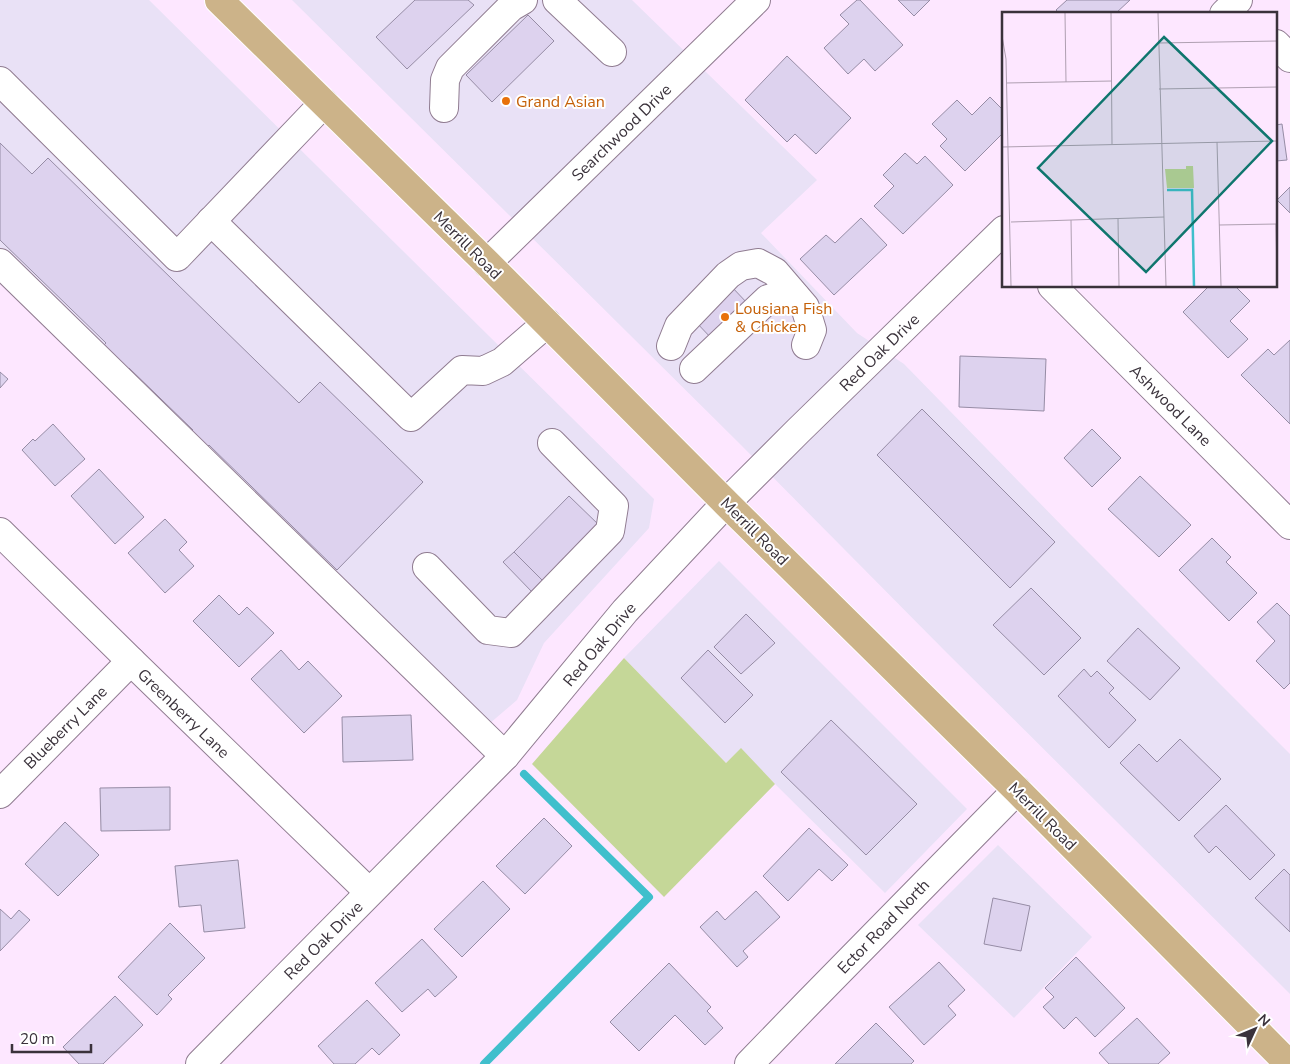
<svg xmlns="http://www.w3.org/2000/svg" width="1290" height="1064" font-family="'Nunito Sans',sans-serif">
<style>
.commercial{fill:#e9e1f6}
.green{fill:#c5d798}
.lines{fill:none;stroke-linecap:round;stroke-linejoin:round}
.stream{stroke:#40bfcc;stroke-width:8}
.building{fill:#ddd2ee;stroke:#968ca5}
.minor-casing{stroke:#907c91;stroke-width:30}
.major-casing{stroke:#fff;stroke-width:30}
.minor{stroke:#fff;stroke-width:28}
.major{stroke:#ccb389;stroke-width:28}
.food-dot{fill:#e8710a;stroke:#fff;stroke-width:2}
.labels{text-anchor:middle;stroke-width:4;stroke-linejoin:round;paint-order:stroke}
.food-label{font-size:16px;fill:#c56008;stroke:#fff;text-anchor:start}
.street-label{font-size:16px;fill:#3a323b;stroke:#fff}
.inset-river{fill:none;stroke:#40bfcc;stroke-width:2.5}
.inset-road{fill:none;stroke:#af9fb1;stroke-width:1}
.view{fill:#0f766e;fill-opacity:0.15;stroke:#0f766e;stroke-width:2.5}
.inset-edge{fill:none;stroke:#3a323b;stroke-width:2.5}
</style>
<rect width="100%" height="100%" fill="#fde7ff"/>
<!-- commercial -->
<g class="commercial">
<path d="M0 0H149L654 499 649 528 544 643 517 700 489 724 125 372 0 248Z"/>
<path d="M292 0H632L817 180 761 233 857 333 904 364 1070 534 1290 754V994L947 653 741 445Z"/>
<path d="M719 561 967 809 885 893 775 784 741 749 726 763 624 658Z"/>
<path d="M998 845 1092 937 1014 1018 918 925Z"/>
</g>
<!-- green -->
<path class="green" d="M624 658 726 763 741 748 775 784 664 897 532 764Z"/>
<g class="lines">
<!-- stream -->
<path class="stream" d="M484 1064 649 897 524 774"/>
</g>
<!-- building -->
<g class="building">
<path d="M415 0H468L474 5 407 69 376 37Z"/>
<path d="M857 0H860L903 45 875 71 864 59 848 74 824 48 849 24 840 15Z"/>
<path d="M898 0H930L914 16Z"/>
<path d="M1067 0H1130L1115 14H1060L1056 10Z"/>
<path d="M528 15 554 41 492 102 466 75Z"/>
<path d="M787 56 851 118 816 154 795 134 787 142 745 100Z"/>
<path d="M990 97 1004 111V132L965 171 940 146 947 139 932 124 957 100 972 115Z"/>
<path d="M1282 124 1287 160 1276 161V125Z"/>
<path d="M0 143 32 174 48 158 299 403 320 382 423 482 337 570 209 445 205 450 189 434 193 430 129 368 125 372 101 348 106 343 0 240Z"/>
<path d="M905 153 917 164 925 156 953 185 903 234 874 206 894 186 883 175Z"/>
<path d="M1290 187V213L1277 200Z"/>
<path d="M861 218 887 245 834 295 800 259 826 235 835 243Z"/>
<path d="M730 285 749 305 713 340 694 320Z"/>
<path d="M1209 286H1235L1250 301 1230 321 1248 339 1228 358 1183 312Z"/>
<path d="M1290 340V424L1241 375 1268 349 1274 355Z"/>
<path d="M960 356 1046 359 1044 411 959 407Z"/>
<path d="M0 372 8 379 0 388Z"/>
<path d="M922 409 1055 542 1010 588 877 455Z"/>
<path d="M53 424 85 459 55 486 22 450 33 439 35 441Z"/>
<path d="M1092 429 1121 458 1092 487 1064 458Z"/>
<path d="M99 469 144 517 115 544 71 496Z"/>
<path d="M1140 476 1191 525 1159 557 1108 509Z"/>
<path d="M569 496 600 526 544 582 514 552Z"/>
<path d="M165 519 187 542 179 550 194 566 165 593 128 553Z"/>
<path d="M1212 538 1231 557 1226 562 1257 593 1229 621 1179 570Z"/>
<path d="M514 552 544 582 533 593 503 562Z"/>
<path d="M1031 588 1081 638 1044 675 993 625Z"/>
<path d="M219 595 239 615 247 607 274 633 239 667 193 621Z"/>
<path d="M1277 603 1290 616V683L1284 689 1256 661 1275 641 1257 622Z"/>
<path d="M746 614 775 643 741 674 714 647Z"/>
<path d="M1138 628 1180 668 1150 700 1107 661Z"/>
<path d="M281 650 299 670 308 661 342 696 304 733 251 679Z"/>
<path d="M708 650 753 695 725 723 681 678Z"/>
<path d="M1084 669 1091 677 1097 671 1114 688 1109 693 1136 720 1109 748 1058 696Z"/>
<path d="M411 715 413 760 343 762 342 717Z"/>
<path d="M831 720 917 804 866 855 781 772Z"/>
<path d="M1180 739 1221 779 1179 821 1120 763 1139 744 1157 762Z"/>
<path d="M170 787V830L101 831 100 788Z"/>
<path d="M1226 805 1275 855 1250 880 1216 846 1209 853 1194 836Z"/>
<path d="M544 818 572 846 525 894 496 866Z"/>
<path d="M65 822 99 855 58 896 25 864Z"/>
<path d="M809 828 848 865 832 881 819 869 788 901 763 876Z"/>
<path d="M238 860 245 928 204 932 201 905 179 907 175 866Z"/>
<path d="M1284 869 1290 875V932L1255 898Z"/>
<path d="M483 881 510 909 462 957 434 929Z"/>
<path d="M756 891 780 917 743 951 748 957 737 967 700 927 717 911 725 920Z"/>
<path d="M993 898 1030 906 1021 951 984 944Z"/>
<path d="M0 909 11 919 19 910 30 920 0 951Z"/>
<path d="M170 923 205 958 168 995 172 999 157 1015 118 977Z"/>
<path d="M422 939 457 977 435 997 428 989 402 1012 375 983Z"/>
<path d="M1076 957 1125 1008 1095 1037 1076 1017 1064 1029 1043 1007 1054 997 1045 988Z"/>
<path d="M939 962 965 990 948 1006 956 1015 924 1045 889 1007Z"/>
<path d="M669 963 711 1007 707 1011 723 1028 705 1045 675 1015 639 1051 610 1022Z"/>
<path d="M115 996 143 1025 103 1064H79L63 1047Z"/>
<path d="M367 1000 400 1035 379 1055 372 1048 355 1064H334L318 1046Z"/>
<path d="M1137 1018 1170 1053 1158 1064H1109L1099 1053Z"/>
<path d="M876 1023 914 1061 911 1064H835Z"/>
</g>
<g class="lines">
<defs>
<g id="minor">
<path d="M557 0 612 52"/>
<path d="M1224 14 1238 0"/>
<path d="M1276 44 1290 58"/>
<path d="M0 81 177 257 324 103"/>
<path d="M444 108 445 80 450 68 511 7 523 0"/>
<path d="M211 221 411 417 462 370 483 371 502 362 547 323"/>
<path d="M0 263 505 756"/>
<path d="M487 263 756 0"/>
<path d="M1052 286 1290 525"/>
<path d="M671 346 679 326 728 275 741 266 758 263 775 272 805 307 812 330 806 345"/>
<path d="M694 369 768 299 779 296 796 297"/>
<path d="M0 532 131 661 369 892"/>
<path d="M427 567 488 630 511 633 610 531 614 506 552 443"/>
<path d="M0 794 131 661"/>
<path d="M200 1064 505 756 625 611 726 503 798 431 1004 230"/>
<path d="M749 1064 809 1002 1017 790"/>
</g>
<path id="major" d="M219 0 487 263 726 503 1017 790 1289 1064"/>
</defs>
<!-- minor casing -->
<use href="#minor" class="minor-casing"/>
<!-- major casing -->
<use href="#major" class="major-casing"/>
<!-- minor -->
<use href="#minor" class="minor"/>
<!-- major -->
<use href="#major" class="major"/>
</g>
<!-- markers -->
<g class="food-dot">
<circle cx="506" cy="101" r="5"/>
<circle cx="725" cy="317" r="5"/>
</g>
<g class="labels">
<!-- food labels -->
<g class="food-label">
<text x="516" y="107">Grand Asian</text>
<text x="735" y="314">Lousiana Fish<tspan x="735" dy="18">&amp; Chicken</tspan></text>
</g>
<!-- street labels -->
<g class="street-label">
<text transform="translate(621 132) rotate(-44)" y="6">Searchwood Drive</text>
<text transform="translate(468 245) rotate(45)" y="6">Merrill Road</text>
<text transform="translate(879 352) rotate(-44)" y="6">Red Oak Drive</text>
<text transform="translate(1171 405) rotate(45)" y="6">Ashwood Lane</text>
<text transform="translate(755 531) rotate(45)" y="6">Merrill Road</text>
<text transform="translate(599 644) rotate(-50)" y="6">Red Oak Drive</text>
<text transform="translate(184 713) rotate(44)" y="6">Greenberry Lane</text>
<text transform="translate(65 727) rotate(-45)" y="6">Blueberry Lane</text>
<text transform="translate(1043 816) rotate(45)" y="6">Merrill Road</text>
<text transform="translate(883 926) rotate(-46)" y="6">Ector Road North</text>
<text transform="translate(323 940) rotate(-45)" y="6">Red Oak Drive</text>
</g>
</g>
<!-- overview -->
<g transform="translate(1002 12)">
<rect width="275" height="275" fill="#fde7ff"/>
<path d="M184 154H191L192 176H165L163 157H184Z" fill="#c5d798"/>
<path class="inset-river" d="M165 178H190L192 274"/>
<path class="inset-road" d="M63 1 64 70M109 1 110 132M156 1 164 274M0 24 4 47 9 274M157 31 275 29M4 71 110 69M157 77 275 75M215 130 219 274M0 135 275 129M116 207 117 274M69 208 70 274M9 210 162 205M274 212 275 265M217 213 275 212"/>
<path class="view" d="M162 25 270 129 144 260 36 156Z"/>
<rect width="275" height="275" class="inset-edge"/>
</g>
<!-- north arrow -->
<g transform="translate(1255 1029) rotate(46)" stroke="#ffffff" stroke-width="4" paint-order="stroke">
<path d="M0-4L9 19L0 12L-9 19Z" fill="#3a323b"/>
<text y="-8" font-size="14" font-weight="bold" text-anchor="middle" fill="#3a323b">N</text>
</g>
<!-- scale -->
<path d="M12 1044v8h79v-8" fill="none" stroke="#3a323b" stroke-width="2.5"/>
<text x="20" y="1044" font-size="15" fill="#3a323b" stroke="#ffffff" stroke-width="4" paint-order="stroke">20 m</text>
</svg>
